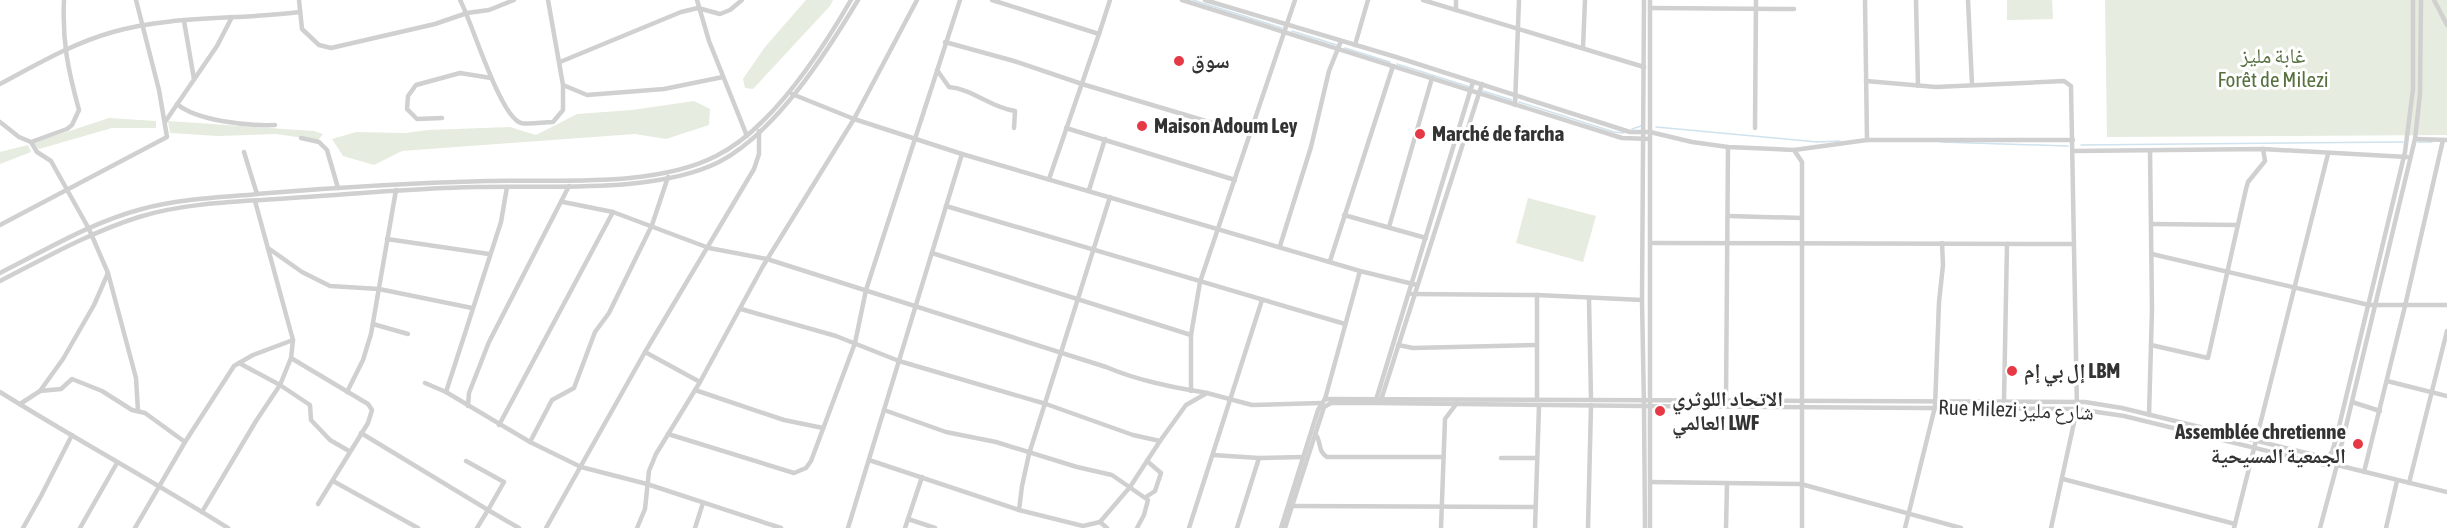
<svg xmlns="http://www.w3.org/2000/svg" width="2447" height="528" font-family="'Asap Condensed','Noto Naskh Arabic',sans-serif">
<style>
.green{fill:#e6ecdf}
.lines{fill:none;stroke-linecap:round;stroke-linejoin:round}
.stream{stroke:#cfe2ee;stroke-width:1.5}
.minor{stroke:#d0d0d0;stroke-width:4.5}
.poi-dot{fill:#e63946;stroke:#fff;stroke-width:2}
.labels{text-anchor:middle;stroke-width:6;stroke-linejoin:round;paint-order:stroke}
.park-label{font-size:21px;fill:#56703f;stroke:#fff}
.poi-label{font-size:21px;font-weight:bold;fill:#333;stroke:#fff;text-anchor:start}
.street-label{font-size:21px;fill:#333;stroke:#fff}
</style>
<rect width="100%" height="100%" fill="#fff"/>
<!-- green -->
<g class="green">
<path d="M806 0H833L830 6 753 89 745 88 743 79 765 47Z"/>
<path d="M2007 0H2052L2053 19 2007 20Z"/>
<path d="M2105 0H2447V135L2107 137Z"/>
<path d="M694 101 710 109 709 125 666 139 635 134 402 151 374 165 343 156 332 139 356 132 405 133 428 130 510 127 536 135 577 114 632 110Z"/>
<path d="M109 118 156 121V128H112L39 149 33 143Z"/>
<path d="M168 121 314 131 323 134 318 140 276 134 218 136 170 133Z"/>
<path d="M28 145 31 152 0 164V152Z"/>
<path d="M1528 198 1596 216 1583 262 1516 243Z"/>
</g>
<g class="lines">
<!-- stream -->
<g class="stream">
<path d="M1193 0 1282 28"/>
<path d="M1292 31 1337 45"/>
<path d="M1345 48 1390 62"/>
<path d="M1397 64 1470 87"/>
<path d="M1483 91 1512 100"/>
<path d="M1519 102 1614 132 1624 133"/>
<path d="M1656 127 1817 142 1840 141"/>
<path d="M1632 129 1641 126"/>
<path d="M1941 142 2068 146"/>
<path d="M2418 142H2432"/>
<path d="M2081 145 2403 142"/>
</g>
<!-- minor -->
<g class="minor">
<path d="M299 0 302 29 319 45 331 48 435 24 467 13 489 10 514 0"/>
<path d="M460 0C472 22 500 117 521 123 530 125 543 122 553 122L563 110V85L548 0"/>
<path d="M697 0 709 41 747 136"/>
<path d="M992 0 1099 34 1049 179"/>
<path d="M1182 0 1622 138 1650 139"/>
<path d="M1205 0 1396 57 1630 132H1650L1692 142 1728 147 1794 150 1802 162V528"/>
<path d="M1423 0 1644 67"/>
<path d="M1644 0 1642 300 1644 406 2077 409 2124 416 2325 465 2334 462 2342 443 2415 139 2420 94 2421 0"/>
<path d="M1865 0 1867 140"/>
<path d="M1916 0 1918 86"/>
<path d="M1968 0 1972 84"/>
<path d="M2434 0 2447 25"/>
<path d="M1650 8 1794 9"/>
<path d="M1456 10V0"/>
<path d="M184 21 194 79"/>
<path d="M1099 34 1110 0"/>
<path d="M945 42 1014 61 1082 84 1249 134"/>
<path d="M1355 45 1368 0"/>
<path d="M1583 48 1585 0"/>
<path d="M560 62 681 12 698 8 720 14 730 10 742 0"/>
<path d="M937 70 949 87C973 89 991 108 1015 111L1014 128"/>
<path d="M1866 81 1936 87 2064 81 2071 86 2077 409 2051 528"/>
<path d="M0 84C36 65 73 43 113 32 171 15 240 20 300 12"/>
<path d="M563 85 587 95 664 89 723 77"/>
<path d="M792 94 854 119 962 154 1360 271 1417 285"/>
<path d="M177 104C197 121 248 126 275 125"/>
<path d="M1515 105 1519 0"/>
<path d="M442 118 417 119 407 109 408 96 416 85 460 73 491 78"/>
<path d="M0 122 19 137 31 142 37 152 51 161 89 229 108 273 136 378 138 411"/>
<path d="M165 122 217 46 232 17"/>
<path d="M1066 128 1235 180"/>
<path d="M1755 128 1756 0"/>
<path d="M301 138 319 142 327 150 338 188"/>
<path d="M2415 139 2447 140"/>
<path d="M31 142 67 129 72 125 79 110C68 70 62 41 64 0"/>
<path d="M1794 150 1867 140H2073"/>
<path d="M2074 151 2263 149 2407 157"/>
<path d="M244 152 257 194"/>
<path d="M1089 190 1105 139"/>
<path d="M563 202 613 212 709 248 767 259 1106 367C1139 381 1172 387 1207 393"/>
<path d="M946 206 1345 324"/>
<path d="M1344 215 1426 238"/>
<path d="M1728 216 1802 218"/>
<path d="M2152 224 2238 225"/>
<path d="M0 225 167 137 159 90 136 0"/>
<path d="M1389 227 1432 78"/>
<path d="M387 239 489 254"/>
<path d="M1650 243 2074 244"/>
<path d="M1280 246 1311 147 1329 71 1341 41"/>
<path d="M268 248 302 272 330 286 379 289 472 308"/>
<path d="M932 253 1191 335"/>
<path d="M2152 254 2369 305H2447"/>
<path d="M1330 261 1393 66"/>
<path d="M0 273C46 250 92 222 142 209 183 198 227 197 269 193 342 187 414 183 487 181 556 179 654 188 716 156 771 129 821 52 851 0"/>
<path d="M0 281C45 258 91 232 139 217 187 202 241 202 291 198 353 194 415 188 477 187 548 185 655 194 719 162 776 132 825 55 858 0"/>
<path d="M1412 294 1537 295 1642 300"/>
<path d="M1537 295V400"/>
<path d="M1589 299 1591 399"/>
<path d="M741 309 836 336 899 361 1046 404 1133 435 1160 441 1186 405 1207 393 1252 405 1322 403"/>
<path d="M373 324 408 334"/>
<path d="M1398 345 1413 348 1537 345"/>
<path d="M2151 345 2208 358 2246 189 2248 182 2265 161 2263 149"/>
<path d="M645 352 700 382"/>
<path d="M291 358 368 404 372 410 368 423 318 504"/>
<path d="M239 363 253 355 293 340"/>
<path d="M2387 381 2447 396"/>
<path d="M425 383 446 392 530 442 581 467 647 484 781 528"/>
<path d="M695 390 784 420 823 428"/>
<path d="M40 391 61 389 72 379 102 391 132 410 145 413 185 442"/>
<path d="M1191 391V335L1200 282 1295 0"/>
<path d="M0 392C75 439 153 481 228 528"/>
<path d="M347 392 363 360 371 334 396 190"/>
<path d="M446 392 501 222 507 187"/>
<path d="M1325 399 1360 271"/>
<path d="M1376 400 1473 82"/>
<path d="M1381 400 1482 84"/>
<path d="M2004 400 2007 244"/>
<path d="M1726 401 1728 147"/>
<path d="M2352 402 2380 411"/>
<path d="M20 404 40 391 63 359 94 305 108 273"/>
<path d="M468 406 469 393 489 342 569 186"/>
<path d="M884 410 946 432 996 442 1077 467 1112 475 1148 500 1144 515 1137 528"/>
<path d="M2149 415 2152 309 2150 151"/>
<path d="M499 425 613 212"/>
<path d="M361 433 488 510 504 482 466 461"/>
<path d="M668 434 794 473 806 468 811 461 855 343 866 290 960 0"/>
<path d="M1315 434C1322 441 1317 451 1327 457H1443"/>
<path d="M530 442 552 400 574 388 595 332 609 313 652 225 668 177"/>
<path d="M1213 455 1259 458 1303 457"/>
<path d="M1501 458H1535"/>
<path d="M869 460 1019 510 1083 526 1100 522 1107 528"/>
<path d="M2332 460 2337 465 2447 492"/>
<path d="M2364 472 2405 306 2443 140"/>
<path d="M2063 479 2235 524"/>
<path d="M333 481 418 528"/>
<path d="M1650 482 1801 484 1961 528"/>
<path d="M2409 483 2447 331"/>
<path d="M1146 497 1155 491 1161 473 1147 461"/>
<path d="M1292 506 1535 507"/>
<path d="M1019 510 1022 486 1029 454 1110 197"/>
<path d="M202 512 256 421 280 385 310 405 311 420 330 440 349 451"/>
<path d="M908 519 935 528"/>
<path d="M1100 522 1130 487 1160 441"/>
<path d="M23 528 41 496 72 435"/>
<path d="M80 528 117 463"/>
<path d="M135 528 185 442 234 366 239 363 280 385 291 358 293 340 255 201"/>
<path d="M477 528 488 510 519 528"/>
<path d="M546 528 645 352 754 169 759 154V131"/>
<path d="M637 528 645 509 649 471 656 454 700 382 763 266 854 119 917 0"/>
<path d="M695 528 703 503"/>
<path d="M848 528 962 154"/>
<path d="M905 528 922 477"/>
<path d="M1189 528 1262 300"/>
<path d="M1237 528 1259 458"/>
<path d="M1281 528 1318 410 1325 399 2085 402 2122 408 2327 458 2332 452 2336 439 2405 152 2413 89V0"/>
<path d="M1285 528 1324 407 1331 403H1375L1644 406 1645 528"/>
<path d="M1441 528 1445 419 1457 403"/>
<path d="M1535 528 1539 406"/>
<path d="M1588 528 1591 405"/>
<path d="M1650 528V0"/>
<path d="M1726 528 1727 484"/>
<path d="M1905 528 1935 407 1939 302 1943 265 1942 243"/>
<path d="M2234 528 2328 154"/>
<path d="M2320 528 2337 465"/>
<path d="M2386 528 2397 481"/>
</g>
</g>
<!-- markers -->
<g class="poi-dot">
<circle cx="1179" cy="61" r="6"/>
<circle cx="1142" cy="126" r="6"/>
<circle cx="1420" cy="134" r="6"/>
<circle cx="2012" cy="371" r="6"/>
<circle cx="1660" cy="411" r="6"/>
<circle cx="2358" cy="444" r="6"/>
</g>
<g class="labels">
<!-- park labels -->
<g class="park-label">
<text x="2273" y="63">غابة مليز<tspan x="2273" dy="24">Forêt de Milezi</tspan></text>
</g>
<!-- poi labels -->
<g class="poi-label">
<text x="1191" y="68">سوق</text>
<text x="1154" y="133">Maison Adoum Ley</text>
<text x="1432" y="141">Marché de farcha</text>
<text x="2024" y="378">إل بي إم LBM</text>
<text x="1672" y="406">الاتحاد اللوثري<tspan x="1672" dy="24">العالمي LWF</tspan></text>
<text x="2346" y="439" text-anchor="end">Assemblée chretienne<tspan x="2346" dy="24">الجمعية المسيحية</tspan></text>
</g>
<!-- street labels -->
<g class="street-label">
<text transform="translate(2016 410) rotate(2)" y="7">Rue Milezi شارع مليز</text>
</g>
</g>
</svg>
